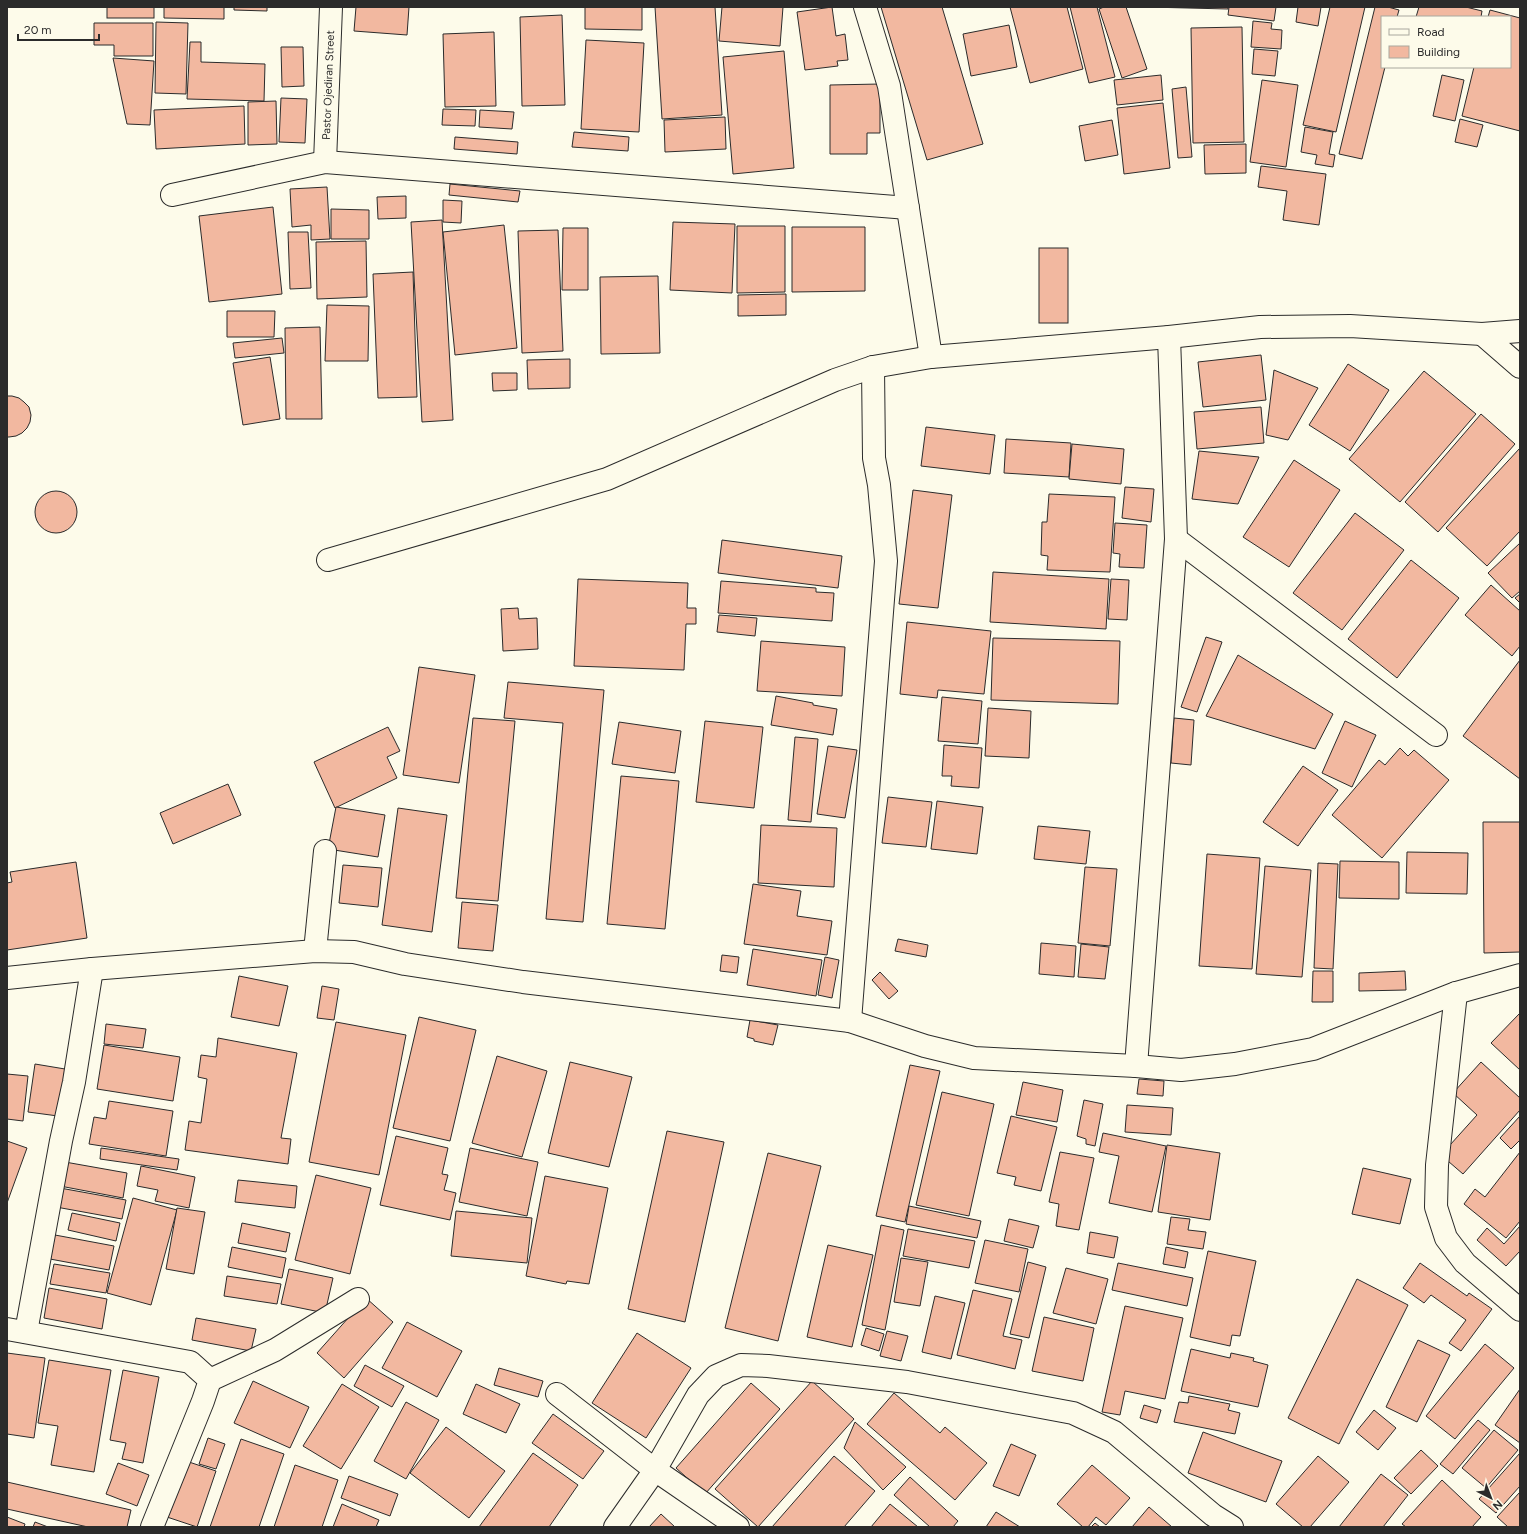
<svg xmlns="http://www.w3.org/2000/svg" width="1527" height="1534" font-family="Figtree,sans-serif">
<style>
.building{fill:#f2b8a0;stroke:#2b2b2b}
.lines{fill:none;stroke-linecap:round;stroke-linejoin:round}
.minor-casing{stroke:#2b2b2b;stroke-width:24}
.minor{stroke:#fdfbea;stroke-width:22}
.labels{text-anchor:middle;stroke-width:3;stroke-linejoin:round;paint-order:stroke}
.street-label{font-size:11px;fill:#2b2b2b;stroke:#fdfbea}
</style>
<rect width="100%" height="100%" fill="#fdfbea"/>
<!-- building -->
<g class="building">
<rect x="107" y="7" width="47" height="11"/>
<path d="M164 7H224V19L164 18Z"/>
<path d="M234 7H267V11L234 10Z"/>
<path d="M356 7H409L407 35 354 31Z"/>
<path d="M585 7H642V30L585 29Z"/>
<path d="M655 7H715L722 115 662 119Z"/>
<path d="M722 7H783L780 46 719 41Z"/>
<path d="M832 7 836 36 845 34 848 60 837 61 838 66 805 70 797 12Z"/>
<path d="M881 7H942L983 144 927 160Z"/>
<path d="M1010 7H1067L1083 69 1030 83Z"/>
<path d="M1070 7H1097L1115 77 1089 83Z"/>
<path d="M1104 7H1126L1147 69 1122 78 1099 9Z"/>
<path d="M1148 7H1228V9Z"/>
<path d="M1229 7H1276L1274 21 1228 15Z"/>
<path d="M1298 7H1321L1318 26 1296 22Z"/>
<path d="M1330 7H1365L1336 132 1303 125Z"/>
<path d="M1375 7H1388L1399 10 1397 17H1382V67H1385L1362 159 1339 154Z"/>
<path d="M1419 7H1466L1482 11 1481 17H1416Z"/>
<path d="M1490 10 1520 18V131L1462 116 1474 67H1510V17H1488Z"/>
<path d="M562 15 565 105 522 106 520 17Z"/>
<path d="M1253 21 1272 23 1271 29 1282 30 1281 49 1251 47Z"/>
<path d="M156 22 188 23 186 94 155 93Z"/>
<path d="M94 23H153V56H114V45H94Z"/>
<path d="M1009 25 1017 67 971 76 963 34Z"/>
<path d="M1242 27 1244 142 1193 143 1191 28Z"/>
<path d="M494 32 496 106 445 107 443 34Z"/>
<path d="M586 40 644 43 639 132 581 129Z"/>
<path d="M190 42H201V62L265 64 264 101 187 99Z"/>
<path d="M281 47H303L304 86 282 87Z"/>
<path d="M1254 49 1278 51 1275 76 1252 74Z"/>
<path d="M784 51 794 168 733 174 723 57Z"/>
<path d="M113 58 154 61 150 125 127 124Z"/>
<path d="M1161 75 1163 100 1117 105 1114 80Z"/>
<path d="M1442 75 1464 80 1455 121 1433 116Z"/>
<path d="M1262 80 1298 85 1286 167 1250 162Z"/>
<path d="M880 84V133H867V154H830V85Z"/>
<path d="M1186 87 1192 157 1178 158 1172 89Z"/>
<path d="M281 98 307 99 305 143 279 142Z"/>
<path d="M276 101 277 144 248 145V102Z"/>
<path d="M1163 103 1170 168 1124 174 1117 108Z"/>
<path d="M244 106 245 144 156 149 154 110Z"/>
<path d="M443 109 476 110 475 126 442 125Z"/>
<path d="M480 110 514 112 512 129 479 127Z"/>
<path d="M725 117 726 149 665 152 664 120Z"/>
<path d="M1460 119 1483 125 1477 147 1455 142Z"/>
<path d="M1112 120 1118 155 1085 161 1079 126Z"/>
<path d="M1305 127 1333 132 1329 154 1335 155 1333 167 1315 164 1317 155 1301 152Z"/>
<path d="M574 132 629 137 628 151 572 147Z"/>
<path d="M455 137 518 142 517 154 454 149Z"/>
<path d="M1246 144V173L1205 174 1204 145Z"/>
<path d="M1261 166 1326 174 1319 225 1283 220 1287 191 1258 187Z"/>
<path d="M450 184 520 191 518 202 449 195Z"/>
<path d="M327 187 330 239 311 240V225L292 227 290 189Z"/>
<path d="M406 196V218L378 219 377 197Z"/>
<path d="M443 200 462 201 461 223 443 222Z"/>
<path d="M273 207 282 294 209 302 199 216Z"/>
<path d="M331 209 369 210V239H331Z"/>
<path d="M442 220 453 420 422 422 411 222Z"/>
<path d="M673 222 735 224 732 293 670 290Z"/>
<path d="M504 225 517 348 455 355 443 232Z"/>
<path d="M737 226H785V292L737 293Z"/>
<path d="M792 227H865V291L792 292Z"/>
<path d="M563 228H588V290H562Z"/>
<path d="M558 230 563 351 522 353 518 231Z"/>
<path d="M288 232H308L311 288 290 289Z"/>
<path d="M366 241 367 297 317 299 316 242Z"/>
<rect x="1039" y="248" width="29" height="75"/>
<path d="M413 272 417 397 378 398 373 274Z"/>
<path d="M658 276 660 353 601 354 600 277Z"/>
<path d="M786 294V315L738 316V295Z"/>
<path d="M327 305 369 306 368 361H325Z"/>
<path d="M227 311H275L274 337H227Z"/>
<path d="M320 327 322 419H286L285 328Z"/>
<path d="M282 338 284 353 235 358 233 343Z"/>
<path d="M1261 355 1266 400 1203 407 1198 362Z"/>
<path d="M270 357 280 419 243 425 233 363Z"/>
<path d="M570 359V388L528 389 527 360Z"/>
<path d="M1348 364 1389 390 1350 451 1309 425Z"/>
<path d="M1274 370 1318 388 1288 440 1266 435Z"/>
<path d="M1424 371 1476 414 1400 502 1349 459Z"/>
<path d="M492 373H517V390L493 391Z"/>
<path d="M7 396H12L19 398 24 402 29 407 31 415 30 422 27 428 22 433 16 436 9 437H7Z"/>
<path d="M1261 407 1264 443 1197 449 1194 412Z"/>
<path d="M1481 414 1515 444 1438 532 1405 502Z"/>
<path d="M926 427 995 435 990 474 921 466Z"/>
<path d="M1006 439 1071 443 1069 477 1004 473Z"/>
<path d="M1072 444 1124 449 1121 484 1069 479Z"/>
<path d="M1520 448V531L1487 566 1446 528Z"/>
<path d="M1199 451 1259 457 1238 504 1192 499Z"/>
<path d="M1294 460 1340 490 1289 567 1243 537Z"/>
<path d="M1125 487 1154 489 1151 522 1122 518Z"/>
<path d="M913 490 952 495 938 608 899 604Z"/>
<circle cx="56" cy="512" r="21"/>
<path d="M1049 494 1115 497 1110 572 1047 570 1048 556 1041 555 1042 522H1047Z"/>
<path d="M1355 513 1404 550 1342 630 1293 593Z"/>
<path d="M1115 523 1147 525 1144 568 1119 567 1120 554 1113 553Z"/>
<path d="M722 540 842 556 838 588 718 573Z"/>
<path d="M1520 543V591L1512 598 1488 573Z"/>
<path d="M1411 560 1459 598 1397 678 1348 639Z"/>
<path d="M993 572 1109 579 1106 629 990 622Z"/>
<path d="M578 579 688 583 687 608H696V624H686L684 670 574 666Z"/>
<path d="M1111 579 1129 580 1127 620 1108 619Z"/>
<path d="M721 581 816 588V592L834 593 832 621 718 613Z"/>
<path d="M1491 585 1520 611V646L1512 656 1465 615Z"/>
<path d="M1520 594V603L1515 598Z"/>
<path d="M518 608 519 619 537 618 538 649 503 651 501 609Z"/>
<path d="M719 615 757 618 755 636 717 632Z"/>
<path d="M907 622 991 631 984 694 938 690 937 698 900 694Z"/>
<path d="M1206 637 1222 642 1197 712 1181 707Z"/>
<path d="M993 638 1120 641 1118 704 991 700Z"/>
<path d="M761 641 845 647 842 696 757 691Z"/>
<path d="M1238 655 1333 714 1315 749 1206 716Z"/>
<path d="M1520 660V779L1463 736Z"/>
<path d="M419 667 475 675 459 783 403 775Z"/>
<path d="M508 682 604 690 583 922 546 919 563 723 504 718Z"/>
<path d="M776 696 813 703V705L837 709 833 735 771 725Z"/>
<path d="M942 697 982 701 978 744 938 741Z"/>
<path d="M988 708 1031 711 1029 758 985 756Z"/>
<path d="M473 718 515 721 498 901 456 898Z"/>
<path d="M1174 718 1194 720 1191 765 1171 763Z"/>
<path d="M705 721 763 727 754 808 696 802Z"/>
<path d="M1345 721 1376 735 1352 787 1322 773Z"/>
<path d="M619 722 681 731 675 773 612 764Z"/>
<path d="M388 727 400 751 387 757 397 778 335 808 314 762Z"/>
<path d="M795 737 818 739 811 822 788 820Z"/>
<path d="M944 745 982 748 979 788 951 786 952 776H942Z"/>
<path d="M828 746 857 750 845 818 817 814Z"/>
<path d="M1400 748 1408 756 1414 750 1449 780 1382 858 1332 815 1379 760 1385 765Z"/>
<path d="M1303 766 1338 790 1298 846 1263 822Z"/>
<path d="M621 776 679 781 665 929 607 924Z"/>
<path d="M228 784 241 815 173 844 160 813Z"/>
<path d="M888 797 932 802 926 847 882 843Z"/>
<path d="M937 801 983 807 977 854 931 849Z"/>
<path d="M336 807 385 815 378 857 328 849Z"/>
<path d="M398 808 447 815 432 932 382 925Z"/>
<path d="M1483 822H1520V952L1484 953Z"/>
<path d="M761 825 837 828 834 887 758 883Z"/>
<path d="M1038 826 1090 831 1086 864 1034 859Z"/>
<path d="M1407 852 1468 853 1467 894 1406 893Z"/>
<path d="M1207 854 1260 858 1252 969 1199 966Z"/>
<path d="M1340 861 1399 862V899L1339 898Z"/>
<path d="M76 862 87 938 7 950V883L12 882 10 872Z"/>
<path d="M1318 863 1338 864 1333 969 1314 968Z"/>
<path d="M343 865 382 868 378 907 339 903Z"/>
<path d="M1265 866 1311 870 1302 977 1256 974Z"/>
<path d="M1085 867 1117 869 1110 946 1078 943Z"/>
<path d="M753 884 801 891 797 916 832 921 827 955 744 944Z"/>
<path d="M462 902 498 905 493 951 458 948Z"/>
<path d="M898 939 928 945 926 957 895 951Z"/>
<path d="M1041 943 1076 946 1074 977 1039 974Z"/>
<path d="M1081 944 1109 947 1105 979 1078 977Z"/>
<path d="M753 949 822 960 816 996 747 985Z"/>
<path d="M722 955 739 957 737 973 720 971Z"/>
<path d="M825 957 839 960 832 998 818 995Z"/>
<path d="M1313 971H1333V1002H1312Z"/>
<path d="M1405 971 1406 990 1359 991V973Z"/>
<path d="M880 972 898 991 889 999 872 980Z"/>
<path d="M239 976 288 986 279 1026 231 1017Z"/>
<path d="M322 986 339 989 334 1020 317 1018Z"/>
<path d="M1520 1013V1070L1491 1043Z"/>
<path d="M419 1017 476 1030 450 1141 393 1128Z"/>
<path d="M750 1020 778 1025 773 1045 754 1041V1039L747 1037Z"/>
<path d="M336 1022 406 1035 379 1175 309 1162Z"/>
<path d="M106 1024 146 1029 143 1048 104 1044Z"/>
<path d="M218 1038 297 1053 281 1138 291 1139 288 1164 185 1150 189 1121 201 1123 207 1079 198 1077 201 1055 216 1057Z"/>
<path d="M104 1045 180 1057 173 1101 97 1089Z"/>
<path d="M497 1056 547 1071 522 1157 472 1143Z"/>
<path d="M570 1062 632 1077 609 1167 548 1153Z"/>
<path d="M1481 1062 1520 1098V1110L1463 1174 1441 1155 1477 1115 1453 1093Z"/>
<path d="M35 1064 65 1069 58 1116 28 1112Z"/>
<path d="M910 1065 940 1071 905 1222 876 1216Z"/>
<path d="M7 1074 28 1076 23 1121 7 1119Z"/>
<path d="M1139 1079 1164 1081 1163 1096 1137 1094Z"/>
<path d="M1023 1082 1063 1090 1057 1122 1016 1115Z"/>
<path d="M942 1092 994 1104 969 1216 916 1205Z"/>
<path d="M1084 1100 1103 1104 1095 1146 1086 1144V1139L1077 1136Z"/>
<path d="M109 1101 173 1111 166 1156 89 1144 94 1117 106 1119Z"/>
<path d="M1127 1105 1173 1108 1171 1135 1125 1132Z"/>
<path d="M1011 1116 1057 1127 1041 1191 1014 1185 1016 1177 997 1173Z"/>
<path d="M1520 1116V1140L1511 1149 1500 1138Z"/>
<path d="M667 1131 724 1142 685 1322 628 1309Z"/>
<path d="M1103 1133 1166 1146 1152 1212 1109 1203 1119 1156 1099 1152Z"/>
<path d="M396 1136 448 1148 442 1174 448 1175 444 1190 456 1193 450 1220 380 1205Z"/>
<path d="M7 1141 27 1148 7 1203Z"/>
<path d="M1167 1145 1220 1153 1210 1220 1158 1212Z"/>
<path d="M101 1148 179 1159 177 1170 100 1159Z"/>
<path d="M470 1148 538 1162 527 1216 459 1202Z"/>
<path d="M1060 1152 1094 1158 1079 1230 1056 1226 1059 1204 1049 1202Z"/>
<path d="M1520 1152V1221L1506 1238 1464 1204 1475 1189 1485 1197Z"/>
<path d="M768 1153 821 1166 778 1341 725 1328Z"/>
<path d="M65 1162 127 1173 123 1198 60 1186Z"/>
<path d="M141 1166 195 1177 189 1208 155 1201 158 1190 137 1186Z"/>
<path d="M1363 1168 1411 1179 1400 1224 1352 1214Z"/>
<path d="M316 1175 371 1188 350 1274 295 1260Z"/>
<path d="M545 1176 608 1188 589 1284 567 1281 566 1284 526 1276Z"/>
<path d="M238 1180 297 1186 295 1208 235 1202Z"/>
<path d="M60 1188 126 1200 122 1219 56 1207Z"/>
<path d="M133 1198 177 1210 151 1305 107 1293Z"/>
<path d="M909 1206 981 1221 977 1238 906 1224Z"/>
<path d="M177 1208 205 1212 194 1274 166 1269Z"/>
<path d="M456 1211 532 1218 527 1263 451 1256Z"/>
<path d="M72 1213 120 1223 116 1241 68 1230Z"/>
<path d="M1171 1217 1190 1219 1188 1230 1206 1232 1203 1249 1167 1244Z"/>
<path d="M1009 1219 1039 1226 1033 1248 1004 1241Z"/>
<path d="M242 1223 290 1233 286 1252 238 1243Z"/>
<path d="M881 1225 904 1230 885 1330 862 1325Z"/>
<path d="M1520 1226V1251L1506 1266 1477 1240 1487 1228 1504 1244Z"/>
<path d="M908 1229 975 1241 969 1268 903 1256Z"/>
<path d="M1090 1232 1118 1237 1114 1258 1087 1253Z"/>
<path d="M55 1235 114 1246 109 1270 50 1259Z"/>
<path d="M985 1240 1028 1249 1019 1292 975 1283Z"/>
<path d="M828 1245 873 1255 852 1347 807 1337Z"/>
<path d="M232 1247 286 1258 282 1278 228 1267Z"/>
<path d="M1166 1247 1188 1252 1185 1268 1163 1264Z"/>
<path d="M1208 1251 1256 1261 1240 1336 1232 1335 1230 1346 1190 1337Z"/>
<path d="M901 1258 928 1262 920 1306 894 1302Z"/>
<path d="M1028 1262 1046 1267 1029 1338 1010 1334Z"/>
<path d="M1118 1263 1193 1278 1187 1306 1112 1290Z"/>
<path d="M1420 1263 1467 1296 1469 1293 1492 1309 1461 1351 1449 1343 1466 1320 1431 1295 1424 1303 1403 1288Z"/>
<path d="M54 1264 110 1273 106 1293 50 1284Z"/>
<path d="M1066 1268 1108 1279 1096 1324 1053 1313Z"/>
<path d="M289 1269 333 1278 325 1313 281 1304Z"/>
<path d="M227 1276 281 1284 277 1304 224 1296Z"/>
<path d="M1357 1279 1408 1305 1339 1444 1288 1418Z"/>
<path d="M49 1288 107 1299 102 1329 44 1318Z"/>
<path d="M973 1290 1012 1299 1003 1336 1022 1340 1015 1369 957 1355Z"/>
<path d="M935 1296 965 1303 951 1359 922 1352Z"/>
<path d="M366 1298 393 1322 344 1378 317 1353Z"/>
<path d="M1125 1306 1183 1318 1165 1399 1125 1391 1120 1415 1102 1412Z"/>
<path d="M1044 1317 1094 1328 1083 1381 1032 1371Z"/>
<path d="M196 1318 256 1329 251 1351 192 1340Z"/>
<path d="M407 1322 462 1351 437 1397 382 1368Z"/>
<path d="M866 1328 884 1334 879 1351 861 1345Z"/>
<path d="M887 1331 908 1336 901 1361 880 1356Z"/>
<path d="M637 1333 691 1368 646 1438 592 1403Z"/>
<path d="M1418 1340 1450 1355 1417 1422 1386 1407Z"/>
<path d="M1485 1344 1514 1368 1455 1439 1426 1416Z"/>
<path d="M1191 1349 1230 1358 1231 1353 1254 1358 1253 1361 1268 1365 1258 1407 1181 1391Z"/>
<path d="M7 1353 45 1358 34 1438 7 1434Z"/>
<path d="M49 1360 111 1370 94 1472 51 1465 58 1426 38 1423Z"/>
<path d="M365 1365 404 1386 392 1407 354 1386Z"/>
<path d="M499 1368 543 1381 538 1397 494 1385Z"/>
<path d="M123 1370 159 1377 143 1463 122 1459 126 1443 110 1440Z"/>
<path d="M253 1381 309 1407 290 1448 234 1423Z"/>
<path d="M812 1381 854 1419 758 1527 715 1489Z"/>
<path d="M751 1383 780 1409 705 1494 676 1468Z"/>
<path d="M342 1384 379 1407 341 1469 303 1446Z"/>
<path d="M476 1384 520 1404 506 1433 463 1414Z"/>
<path d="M1520 1389V1443L1495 1425Z"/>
<path d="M894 1393 940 1433 945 1427 987 1463 955 1500 867 1424Z"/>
<path d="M1189 1396 1230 1404 1228 1410 1240 1413 1235 1434 1174 1422 1179 1402 1188 1403Z"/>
<path d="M406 1402 439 1420 406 1479 374 1461Z"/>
<path d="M1144 1405 1161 1410 1157 1423 1140 1418Z"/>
<path d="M1374 1410 1396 1428 1378 1450 1356 1432Z"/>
<path d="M553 1414 604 1451 583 1479 532 1443Z"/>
<path d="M1478 1420 1490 1430 1453 1474 1440 1464Z"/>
<path d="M855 1422 906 1467 883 1490 844 1448Z"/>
<path d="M446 1427 505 1471 469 1518 410 1473Z"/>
<path d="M1494 1430 1518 1450 1486 1488 1462 1468Z"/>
<path d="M1203 1432 1282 1461 1266 1502 1188 1473Z"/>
<path d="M208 1438 225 1444 216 1469 199 1464Z"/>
<path d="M241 1439 284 1454 259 1527H210Z"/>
<path d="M1011 1444 1036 1455 1019 1496 993 1486Z"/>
<path d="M1421 1450 1438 1466 1411 1494 1394 1478Z"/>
<path d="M533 1453 578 1485 549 1527H479Z"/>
<path d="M1520 1453V1486L1496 1513 1479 1499Z"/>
<path d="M834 1456 875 1491 844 1527H772Z"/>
<path d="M1318 1456 1349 1482 1310 1527H1303L1276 1504Z"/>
<path d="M186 1461 216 1471 197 1527 167 1517Z"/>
<path d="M118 1463 149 1475 137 1506 106 1494Z"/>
<path d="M295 1465 338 1480 322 1527H274Z"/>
<path d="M1092 1465 1130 1498 1106 1525 1096 1517 1088 1527H1083L1057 1504Z"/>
<path d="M1381 1474 1408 1495 1383 1527H1339Z"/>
<path d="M349 1476 398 1494 390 1516 341 1498Z"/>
<path d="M910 1477 958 1521 953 1527H930L894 1495Z"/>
<path d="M1442 1480 1481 1517 1472 1527H1406L1402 1524Z"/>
<path d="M7 1482 131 1510 127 1527H88L7 1509Z"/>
<path d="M1520 1492V1527H1508L1497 1517Z"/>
<path d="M342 1504 379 1520 376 1527H333Z"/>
<path d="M890 1504 918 1527H871Z"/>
<path d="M1149 1507 1172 1527H1132Z"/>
<path d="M996 1512 1020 1527H986Z"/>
<path d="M661 1514 675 1527H649Z"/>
<path d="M7 1517 25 1524 24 1527H7Z"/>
<path d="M35 1522 48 1527H33Z"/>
<path d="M1095 1523 1100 1527H1091Z"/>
</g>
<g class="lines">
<defs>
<g id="minor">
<path d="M865 7 889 86 931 357"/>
<path id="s1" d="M325 162 331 7"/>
<path d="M172 195 325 162 908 208"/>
<path d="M1482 334 1520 367"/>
<path d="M1176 539 1436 735"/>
<path d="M328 560 607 479 835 380 873 367 931 357 1169 337 1260 327 1350 326 1482 334 1520 331"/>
<path d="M315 951 325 851"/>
<path d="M7 978 92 969 315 951 354 952 405 964 523 982 850 1021 925 1046 974 1058 1136 1066 1181 1070 1235 1064 1313 1049 1456 993 1520 975"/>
<path d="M1456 993 1437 1165 1436 1207 1446 1238 1465 1263 1520 1310"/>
<path d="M850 1021 886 561 879 485 874 458 873 367"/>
<path d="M1136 1066 1176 539 1169 337"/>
<path d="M7 1329 190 1362 210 1380 203 1401 152 1527"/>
<path d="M26 1332 61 1141 74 1082 92 969"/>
<path d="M210 1380 275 1350 358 1299"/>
<path d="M557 1394 655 1470 738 1527"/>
<path d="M615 1527 655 1470 698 1395 716 1376 741 1365 768 1366 907 1382 1073 1413 1114 1432 1213 1515 1232 1527"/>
</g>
</defs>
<!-- minor casing -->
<use href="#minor" class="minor-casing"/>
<!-- minor -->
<use href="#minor" class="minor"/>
</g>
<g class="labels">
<!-- street labels -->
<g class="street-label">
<text dy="4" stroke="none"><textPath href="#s1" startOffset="77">Pastor Ojediran Street</textPath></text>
</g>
</g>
<!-- border -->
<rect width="1527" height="1534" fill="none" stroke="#2b2b2b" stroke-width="16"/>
<!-- legend -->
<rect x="1381" y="16" width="130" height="52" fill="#fdfbea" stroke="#a9a89e"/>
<rect x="1389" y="29" width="20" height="6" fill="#fdfbea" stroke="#a9a89e"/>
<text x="1417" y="36" font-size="12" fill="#2b2b2b">Road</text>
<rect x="1389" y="46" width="20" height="12" fill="#f2b8a0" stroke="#a9a89e"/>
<text x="1417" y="56" font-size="12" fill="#2b2b2b">Building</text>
<!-- north arrow -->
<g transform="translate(1491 1498) rotate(138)" stroke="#fdfbea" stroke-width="3" paint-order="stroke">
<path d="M0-3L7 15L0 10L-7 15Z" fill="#2b2b2b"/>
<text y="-6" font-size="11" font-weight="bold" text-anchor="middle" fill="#2b2b2b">N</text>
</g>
<!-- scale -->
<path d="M18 34v6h81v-6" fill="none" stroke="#2b2b2b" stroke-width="2"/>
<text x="24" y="34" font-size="12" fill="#2b2b2b" stroke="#fdfbea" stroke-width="3" paint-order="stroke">20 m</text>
</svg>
